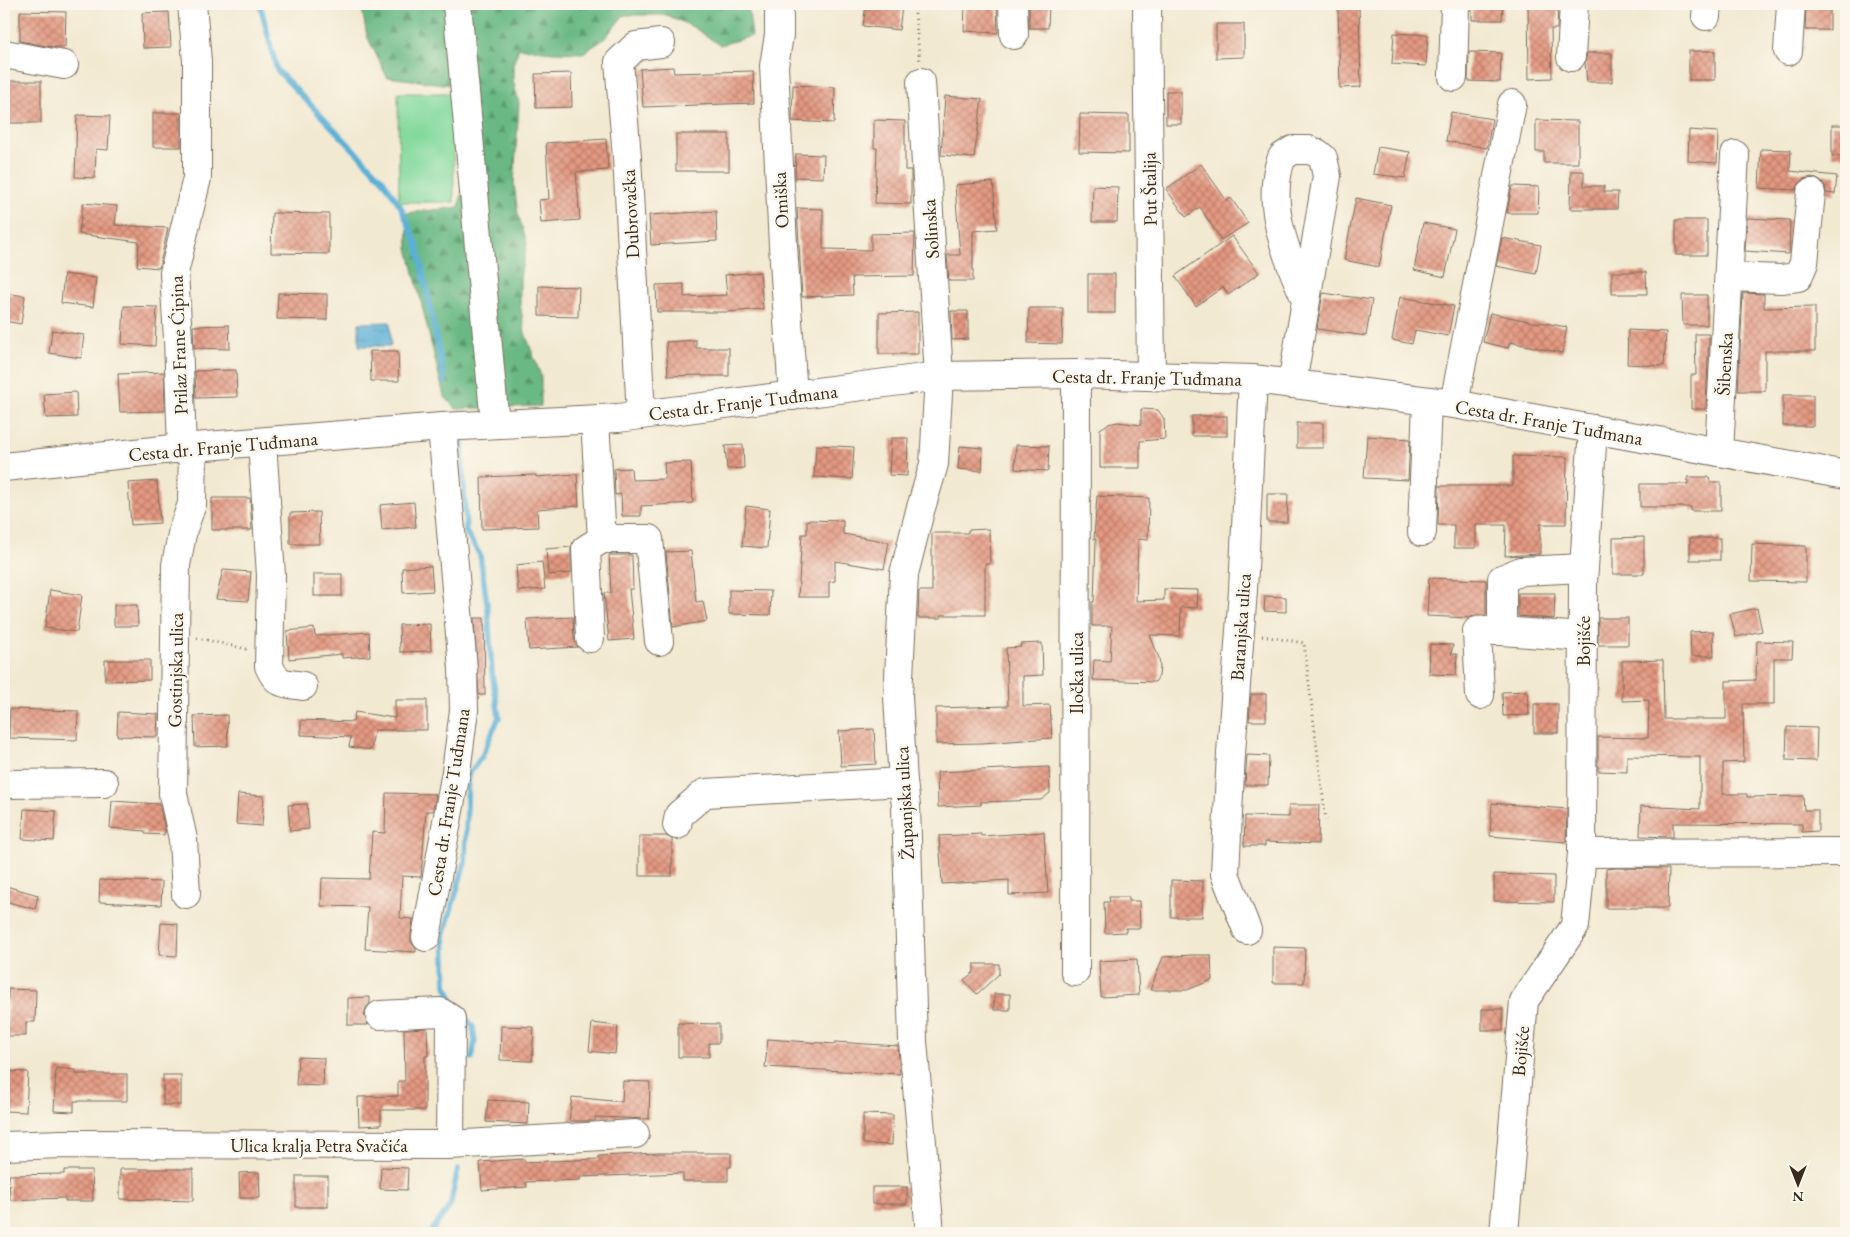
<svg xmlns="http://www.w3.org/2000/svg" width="1850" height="1237" font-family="'EB Garamond',serif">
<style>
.forest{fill:url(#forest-firs);stroke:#527251}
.garden{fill:#83d99c;stroke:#5f825d}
.water{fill:url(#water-ripples);stroke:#4b6d7a}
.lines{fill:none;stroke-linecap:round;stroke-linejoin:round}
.stream{stroke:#5bb0d7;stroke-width:5.5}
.building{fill:url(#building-cross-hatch)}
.minor-casing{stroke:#7b6d5d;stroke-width:30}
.major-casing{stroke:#7b6d5d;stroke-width:30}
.path{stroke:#7b6d5d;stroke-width:3;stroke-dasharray:1 4;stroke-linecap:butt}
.minor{stroke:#fff;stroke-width:28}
.major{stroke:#fff;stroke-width:28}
.labels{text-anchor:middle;stroke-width:4.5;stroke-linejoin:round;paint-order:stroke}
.street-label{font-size:19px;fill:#3b2a1e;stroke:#fbf7ec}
</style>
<defs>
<pattern id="forest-firs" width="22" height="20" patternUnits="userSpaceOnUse" patternTransform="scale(1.25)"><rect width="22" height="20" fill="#6ab984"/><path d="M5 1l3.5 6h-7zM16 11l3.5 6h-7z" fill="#58976b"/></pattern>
<pattern id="water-ripples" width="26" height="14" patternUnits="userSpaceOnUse" patternTransform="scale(1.25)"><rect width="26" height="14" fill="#5bb0d7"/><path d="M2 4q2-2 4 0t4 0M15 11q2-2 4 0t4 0" fill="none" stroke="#4c8fae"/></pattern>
<pattern id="building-cross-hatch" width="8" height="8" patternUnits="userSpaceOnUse" patternTransform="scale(1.25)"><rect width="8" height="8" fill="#e49982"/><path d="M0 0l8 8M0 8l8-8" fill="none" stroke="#ba7d6a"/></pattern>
</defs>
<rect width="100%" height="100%" fill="#fbf7ec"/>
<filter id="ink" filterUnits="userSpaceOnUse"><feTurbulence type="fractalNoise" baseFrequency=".02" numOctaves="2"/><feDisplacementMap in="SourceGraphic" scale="10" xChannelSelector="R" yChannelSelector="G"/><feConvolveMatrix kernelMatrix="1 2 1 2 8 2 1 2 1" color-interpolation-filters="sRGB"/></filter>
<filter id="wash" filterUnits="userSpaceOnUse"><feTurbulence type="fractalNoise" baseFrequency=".0096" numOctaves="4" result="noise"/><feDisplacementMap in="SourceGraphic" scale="20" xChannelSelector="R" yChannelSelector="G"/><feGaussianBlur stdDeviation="1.12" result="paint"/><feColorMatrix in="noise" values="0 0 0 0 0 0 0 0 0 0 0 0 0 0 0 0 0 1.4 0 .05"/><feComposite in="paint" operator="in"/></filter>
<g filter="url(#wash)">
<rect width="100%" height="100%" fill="#f2e9d1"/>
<!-- forest -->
<path class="forest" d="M361 4H748L752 36 720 45 693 27 667 15H624L604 39 583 53 552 52 519 48 513 64V80L519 103 514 184 518 214 527 243 520 277V304L525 333 541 376V406L456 409 444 396 408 248 407 213 459 207 466 169 459 86 387 77 367 36Z"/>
<!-- garden -->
<path class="garden" d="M398 93H453L454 202H399Z"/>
<!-- water -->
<path class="water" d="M390 322 391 346H359V323Z"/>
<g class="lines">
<!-- stream -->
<g class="stream">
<path d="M260 4 277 70 383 180 401 207 418 247 445 382"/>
<path d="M462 441 466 532 480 555 488 611 492 674 499 717 482 756 468 776 465 862 444 934 446 986 454 1003 473 1027 475 1041 472 1058"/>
<path d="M430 1233 450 1206 458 1169"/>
</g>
</g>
<g id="blocks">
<!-- building -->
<g class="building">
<path d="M866 4 902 7 899 30 863 26Z"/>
<path d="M965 4H997L998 33 964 31Z"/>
<path d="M1029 4H1049L1048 28H1029Z"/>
<path d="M1472 4H1503L1502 20H1472Z"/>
<path d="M1528 4H1558L1557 29H1551L1552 78 1529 79Z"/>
<path d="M1806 4H1830V30H1805Z"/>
<path d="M1359 5 1361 87 1340 88 1338 6Z"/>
<path d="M20 11 66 12 65 47H51L20 41Z"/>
<path d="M169 12 171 47 143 48 142 13Z"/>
<path d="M1216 24H1244V57L1216 58Z"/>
<path d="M1394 33 1428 35 1426 66 1392 64Z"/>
<rect x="1689" y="51" width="26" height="29"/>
<path d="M1469 52 1501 53 1500 82 1468 81Z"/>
<path d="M1587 53H1612V82H1587L1585 63Z"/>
<path d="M673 67 674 73 753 71 754 103 643 107 640 69Z"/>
<path d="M571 73 572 107 536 108 535 74Z"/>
<rect x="9" y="81" width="32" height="42"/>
<path d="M793 85 835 87 834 123 792 121Z"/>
<rect x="1166" y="91" width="15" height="33"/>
<path d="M945 96 982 99 974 158 941 155Z"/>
<path d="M1451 112 1492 119 1487 148 1446 141Z"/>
<rect x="153" y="113" width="28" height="34"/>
<path d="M1080 114 1129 115V153L1079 152Z"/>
<path d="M77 115 110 116 108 150 96 149 95 178 75 177Z"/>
<path d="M874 120 905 121V170H911V204L875 203 877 148H874Z"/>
<path d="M1536 120 1578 121V163H1544V152H1536Z"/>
<rect x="1832" y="125" width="14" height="31"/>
<path d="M1689 130 1718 132 1717 163 1688 161Z"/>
<rect x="676" y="134" width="53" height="37"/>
<path d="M606 139 608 170 576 172 580 220 541 223 539 200 549 199 546 143Z"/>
<path d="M1378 147 1410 152 1405 178 1373 174Z"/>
<path d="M1761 149 1791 150 1790 171 1837 176 1835 194 1826 193 1825 186 1820 181 1812 177 1804 179 1799 184 1796 190 1759 188Z"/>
<path d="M796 154 824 155 823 178 795 177Z"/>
<path d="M1201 164 1227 201 1231 198 1248 223 1221 240 1200 207 1186 217 1166 189Z"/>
<path d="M1571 171H1584V186H1604V192H1618L1617 209H1570Z"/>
<path d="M993 182 997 229 973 231V281H949L947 255H960L955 185Z"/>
<path d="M1093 186 1118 187 1117 222H1092Z"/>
<path d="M1512 186 1539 187 1538 213H1507Z"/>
<path d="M1356 198 1391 205 1379 267 1344 260Z"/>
<path d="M83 203 117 206 115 225 168 228 159 268 137 266 139 242 79 234Z"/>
<path d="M797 208 823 209V249L871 250V234L915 233 914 276 852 277 853 295 802 297Z"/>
<path d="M716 211 717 241 651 245 649 215Z"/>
<path d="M272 213 329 214V254L271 253Z"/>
<path d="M1747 218 1790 220 1789 254 1745 251Z"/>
<rect x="1676" y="220" width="31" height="35"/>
<path d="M1423 223 1455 229 1445 277 1414 270Z"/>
<path d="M1232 236 1259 273 1228 295 1223 287 1196 306 1175 276Z"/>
<path d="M1502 238 1541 245 1536 274 1496 266Z"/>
<path d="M760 272 763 309 728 312H657L656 285 684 284V297L727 295 725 275Z"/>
<path d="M1612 272H1646L1647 294H1612Z"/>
<path d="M64 274 96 278 93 307 61 303Z"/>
<rect x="1088" y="274" width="27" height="39"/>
<path d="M539 286 579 287 578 317 539 316Z"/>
<path d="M4 293 25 296 21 324 4 321Z"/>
<path d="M278 293 327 294V320L277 319Z"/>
<path d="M1323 293 1372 300 1366 336 1317 329Z"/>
<path d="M1743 293 1764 294V308L1815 307V351H1765V391H1738Z"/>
<path d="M1682 295H1707V325H1683Z"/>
<path d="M1400 297 1454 306 1448 336 1415 330 1412 344 1392 340Z"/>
<path d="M124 306 157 307 155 346 122 344Z"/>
<path d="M1029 308H1063L1062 344 1028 343Z"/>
<path d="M951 311H968V339L952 340Z"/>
<path d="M918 312V354H879V313Z"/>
<path d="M1490 313 1538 323 1539 322 1567 327 1562 353 1510 342 1508 348 1483 342Z"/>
<path d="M229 325 230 349 194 348 193 326Z"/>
<path d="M52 330 84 335 81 358 49 353Z"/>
<path d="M1628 330 1666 332 1664 366 1627 364Z"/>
<path d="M1695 334H1709L1706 409H1691V375H1696Z"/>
<path d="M696 340V348H729V376H702V375L668 376 666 342Z"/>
<path d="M370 351H398L399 381H371Z"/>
<path d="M236 370 237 397 196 398 195 371Z"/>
<path d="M164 372 165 411 120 412 118 374Z"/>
<path d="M76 392 77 417 46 418 44 394Z"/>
<rect x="1783" y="395" width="30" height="31"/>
<path d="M1141 409 1158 410 1164 419 1165 439 1140 441V468H1100V429L1108 424 1118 422 1141 425Z"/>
<rect x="1192" y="416" width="35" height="20"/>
<rect x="1297" y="423" width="26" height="25"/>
<path d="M1367 436 1410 439 1408 480 1364 478Z"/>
<path d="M891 438H908L907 476 889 475Z"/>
<path d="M743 445 744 468 727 469 725 446Z"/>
<path d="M816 445 854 447 852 479 814 477Z"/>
<path d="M1016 445 1049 446 1048 471 1015 469Z"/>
<path d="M960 446 983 448 982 471 958 469Z"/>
<path d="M1513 456 1567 457 1566 524H1540V554L1505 556 1506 525H1476V548H1454V525H1438L1439 486H1513Z"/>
<path d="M691 462 693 503 641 506V516H622L621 494 615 495 614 469 631 468 632 480 665 479 664 463Z"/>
<path d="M577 474 579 506 537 509 538 527 482 529 481 477 536 475V477Z"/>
<path d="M1688 477H1709L1710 482H1721V511H1691V507H1640V484H1688Z"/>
<path d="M157 481 160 523 131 525 128 483Z"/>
<path d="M1267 494H1288L1287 522H1267Z"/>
<path d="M1097 496 1149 498 1148 540 1138 539 1136 601 1164 600V589L1198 590 1197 608 1181 607 1180 636 1150 635 1159 658 1160 667 1159 676 1155 682 1093 680 1094 660 1110 661 1112 626H1092V602H1094L1096 539H1094Z"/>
<path d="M212 498H250L252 530H212Z"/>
<path d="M414 502 416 527 382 530 380 505Z"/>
<path d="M746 506 770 509 767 548 742 546Z"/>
<path d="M319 512 320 544H290V513Z"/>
<path d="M807 520 843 521V534L889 542 884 569 835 561V581L829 582V597H798L802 534H807Z"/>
<path d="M989 529 990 564H985V615H941V618H918L919 591H932V533H968V530Z"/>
<path d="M1644 537V574H1613V538Z"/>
<rect x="1690" y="538" width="30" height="22"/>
<path d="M1752 544 1806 546V582L1751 581Z"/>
<path d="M571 547V573L548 575 546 549Z"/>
<path d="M691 551 696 602 703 601 707 621 673 627 666 552Z"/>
<path d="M609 555H632L633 589H629L634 639 609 641 604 593H611Z"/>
<path d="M542 562 545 589 518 591 516 565Z"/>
<path d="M431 566 433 591 403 593 402 568Z"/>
<path d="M223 570 251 572 248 601 216 599Z"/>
<rect x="314" y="574" width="28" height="22"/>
<path d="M1429 578 1486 580V615H1476L1469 618 1427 616Z"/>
<path d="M50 590 82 595 77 632 45 628Z"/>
<path d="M729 590 771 591 770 615 729 614Z"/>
<path d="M1518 593H1555L1554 619 1518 616Z"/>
<path d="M1265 596 1286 597V612L1264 611Z"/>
<path d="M114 605H137L138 626H114Z"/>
<path d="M1757 608 1762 631 1736 637 1730 614Z"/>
<path d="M573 617 574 639 578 647 529 650 527 619Z"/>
<path d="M474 618H484L485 695H479Z"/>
<rect x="1598" y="618" width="30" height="27"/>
<path d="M430 624 431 651 400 652 399 625Z"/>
<path d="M314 628 315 636 369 632 370 656 342 658V654L289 659 287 631Z"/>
<path d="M1713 631 1714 656H1691L1690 632Z"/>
<path d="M1757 641 1793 642 1792 658H1774V704H1743L1744 762 1723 763V794H1747V797L1803 796 1804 810H1818V831L1802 832V824L1673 823V837L1640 836 1641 806 1700 809V757L1627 756V772L1598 771V737L1648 738 1649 700 1622 701V661L1663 660 1664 719H1726V681L1756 680Z"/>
<path d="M1042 643 1043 675 1023 676V706L1050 705 1052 738 982 743 936 744V708L1008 706 1006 648 1021 647 1020 644Z"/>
<path d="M1430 644 1453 645 1451 654H1457L1456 675 1429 674Z"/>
<path d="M105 660H150V680L105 681Z"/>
<path d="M1528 691 1529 715 1503 716 1502 692Z"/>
<path d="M1251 694H1266V721H1249Z"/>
<path d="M395 700H427V730H374L371 750 349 747 351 737 301 735V720L353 722 355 712 395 718Z"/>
<rect x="1534" y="704" width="24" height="29"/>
<path d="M10 709 78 711 77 740 9 738Z"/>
<path d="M118 712 158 714 157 737 117 736Z"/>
<path d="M227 715 228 746 195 747 194 716Z"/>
<path d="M1787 727 1817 728 1816 761 1786 760Z"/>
<path d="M874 729 876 764 841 766 839 731Z"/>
<path d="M1247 755 1269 756 1268 785H1245Z"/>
<path d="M1049 767 1050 793 1041 800 981 802V805L938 807 937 772Z"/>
<path d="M386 793 436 794 433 811H426L421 877 402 876 400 918 413 919 411 935V942L416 949V952L365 949 368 907 321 906 322 878 369 879 372 832 385 833Z"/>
<path d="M238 794 264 796 262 826 236 824Z"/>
<path d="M112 801 159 804 165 829 164 835 145 834V831L110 828Z"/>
<path d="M1492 803 1567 809 1566 842 1490 836Z"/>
<path d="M307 804 309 829 290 831 288 805Z"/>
<path d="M1289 805H1319L1318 844 1265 842V846H1244L1245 816 1289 817Z"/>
<path d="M24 809 56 811 54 841 22 839Z"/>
<path d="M1044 832 1048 893 1009 895V880L942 884 939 836 981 834V836Z"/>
<path d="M639 836H666L672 839V876H639Z"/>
<path d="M1617 868 1669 869 1668 908H1606V869Z"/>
<path d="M1494 874 1554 876V902L1494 901Z"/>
<path d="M100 880 162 882 161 905 99 902Z"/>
<path d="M1171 880 1203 881 1202 917H1171Z"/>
<path d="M6 886 38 895 35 909 4 901Z"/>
<path d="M1109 897H1129V901H1139L1140 928H1126V932L1105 933 1104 902H1110Z"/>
<path d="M161 923 178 924 177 956 159 955Z"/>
<path d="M1273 947 1305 948 1304 983H1273Z"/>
<path d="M1191 955H1211L1212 980 1187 990H1150L1163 957Z"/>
<path d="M1137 959 1139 995 1101 997 1099 961Z"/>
<path d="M974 964H999V974L977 994 964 980 974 972Z"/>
<path d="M8 989 36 990 35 1022H26V1036H7Z"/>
<rect x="994" y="994" width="16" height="16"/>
<path d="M370 997V1003L366 1008 364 1015 368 1025H348V998Z"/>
<rect x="1482" y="1009" width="21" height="21"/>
<path d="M592 1023 618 1026 615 1054 589 1051Z"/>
<path d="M678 1023 719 1024V1043H709V1057H678Z"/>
<path d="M501 1026 534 1027 532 1061 500 1060Z"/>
<path d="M427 1028 428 1056H425V1110H381V1125L359 1126 358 1097 398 1096V1081H405L404 1029Z"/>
<path d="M768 1039 835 1044V1042L898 1046 900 1074 765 1067Z"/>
<path d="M298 1057 324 1058 323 1086 296 1085Z"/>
<path d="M56 1068 76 1070V1074H127V1101H74V1112L54 1111Z"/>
<path d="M5 1071 28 1072 26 1112 4 1111Z"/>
<rect x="163" y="1075" width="18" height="30"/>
<path d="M623 1081 650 1082 649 1119 595 1117V1121H569L572 1097 622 1102Z"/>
<path d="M488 1100 529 1102 528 1124 486 1122Z"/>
<path d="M863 1114 893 1115 892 1145 863 1144Z"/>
<path d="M658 1153H731V1167H728V1181H683V1173L580 1177V1180L526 1182 527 1187 482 1190 480 1162 524 1159 525 1162 599 1159V1156Z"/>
<path d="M381 1167 408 1168 407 1190 380 1189Z"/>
<path d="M120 1169H193V1201L120 1199Z"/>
<path d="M64 1170H92L93 1201H65V1198L10 1200 9 1175 64 1174Z"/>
<path d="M259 1172 260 1198H240L239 1173Z"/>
<rect x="296" y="1176" width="32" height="31"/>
<rect x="872" y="1187" width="35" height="17"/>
</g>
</g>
</g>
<g filter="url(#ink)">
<use href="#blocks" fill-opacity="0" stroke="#7b6d5d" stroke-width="1"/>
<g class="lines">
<defs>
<g id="minor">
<path d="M457 4 495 424"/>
<path d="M779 4V35L774 66 783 246 793 396"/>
<path d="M1013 4 1014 35"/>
<path d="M1147 4 1151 375"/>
<path d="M1706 16 1707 4"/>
<path d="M1788 51 1791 4"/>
<path d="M4 54 64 65"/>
<path d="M1571 57 1574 4"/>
<path d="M1453 77 1455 4"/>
<path d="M921 82 939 376 934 464 920 511 904 574 898 697 903 782 906 806 913 1042 930 1233"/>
<path d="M1729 277 1781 279 1798 277 1804 263 1811 193"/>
<path d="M1292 384 1327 176 1323 158 1317 153 1309 150H1293L1282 157C1264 204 1287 256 1306 300"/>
<path d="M1454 404 1512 104"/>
<path d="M641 415 627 157 619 62 636 46 661 43"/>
<path d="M595 420 602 539"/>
<path d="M262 442 271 575 269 666C277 685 284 683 303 686"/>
<path d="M182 448 178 339 174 273 197 178V61L192 4"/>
<path d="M1719 452 1735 155"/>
<path d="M1422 532 1427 401"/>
<path d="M1502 631 1583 637"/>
<path d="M590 638 586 549 602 539H649L659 641"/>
<path d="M1480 695 1477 631H1502V579L1521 571 1584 568"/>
<path d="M4 784 104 783"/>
<path d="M677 825 679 815 705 793 903 782"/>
<path d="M1582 853 1846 852"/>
<path d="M186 894 183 839 173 794 176 565 183 529 192 504 193 447"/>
<path d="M1247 930 1225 874 1231 753 1243 590 1253 379"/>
<path d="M426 937 456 772 464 710 463 669 442 427"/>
<path d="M1075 972 1076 374"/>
<path d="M380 1015 440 1012 451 1019 450 1145"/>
<path d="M4 1146 62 1144 450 1145 635 1134"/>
<path d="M1504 1233 1524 1001 1575 926 1582 853 1583 583 1593 429"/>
</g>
<path id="major" d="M4 467 182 448 442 427 618 418 939 376 1076 374 1253 379 1454 404 1846 475"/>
</defs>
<!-- minor casing -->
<use href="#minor" class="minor-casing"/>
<!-- major casing -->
<use href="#major" class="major-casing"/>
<!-- path -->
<g class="path">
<path d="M914 4 920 62"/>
<path d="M1262 636 1304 643 1326 821"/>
<path d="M197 638 247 649"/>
</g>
<!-- minor -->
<use href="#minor" class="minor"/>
<!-- major -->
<use href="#major" class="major"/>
</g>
</g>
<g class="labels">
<!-- street labels -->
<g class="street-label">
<text transform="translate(1149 189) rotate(-91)" y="7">Put Štalija</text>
<text transform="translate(780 200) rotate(-93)" y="7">Omiška</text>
<text transform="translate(630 214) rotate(-93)" y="7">Dubrovačka</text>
<text transform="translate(930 229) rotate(-94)" y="7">Solinska</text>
<text transform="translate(178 345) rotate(-92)" y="7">Prilaz Frane Ćipina</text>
<text transform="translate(1724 364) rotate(-87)" y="7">Šibenska</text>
<text transform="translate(1147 377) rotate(1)" y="7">Cesta dr. Franje Tuđmana</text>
<text transform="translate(743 402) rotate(-7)" y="7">Cesta dr. Franje Tuđmana</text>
<text transform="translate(1549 422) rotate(10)" y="7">Cesta dr. Franje Tuđmana</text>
<text transform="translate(223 446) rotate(-5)" y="7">Cesta dr. Franje Tuđmana</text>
<text transform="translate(1240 627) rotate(-86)" y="7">Baranjska ulica</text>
<text transform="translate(1583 641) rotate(-90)" y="7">Bojišće</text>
<text transform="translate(175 670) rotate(-89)" y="7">Gostinjska ulica</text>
<text transform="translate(1076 673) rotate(-90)" y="7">Iločka ulica</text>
<text transform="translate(448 802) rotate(-81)" y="7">Cesta dr. Franje Tuđmana</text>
<text transform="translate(904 803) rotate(-93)" y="7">Županjska ulica</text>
<text transform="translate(1520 1051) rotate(-85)" y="7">Bojišće</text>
<text x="319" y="1152">Ulica kralja Petra Svačića</text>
</g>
</g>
<!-- margin -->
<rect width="1850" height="1237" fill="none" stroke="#fbf7ec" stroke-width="20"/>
<!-- north arrow -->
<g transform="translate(1798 1184) rotate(180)" stroke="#fbf7ec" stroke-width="4" paint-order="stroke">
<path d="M0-4L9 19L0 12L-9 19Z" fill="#3b2a1e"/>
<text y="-8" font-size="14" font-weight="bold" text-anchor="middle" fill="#3b2a1e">N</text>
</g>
</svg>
